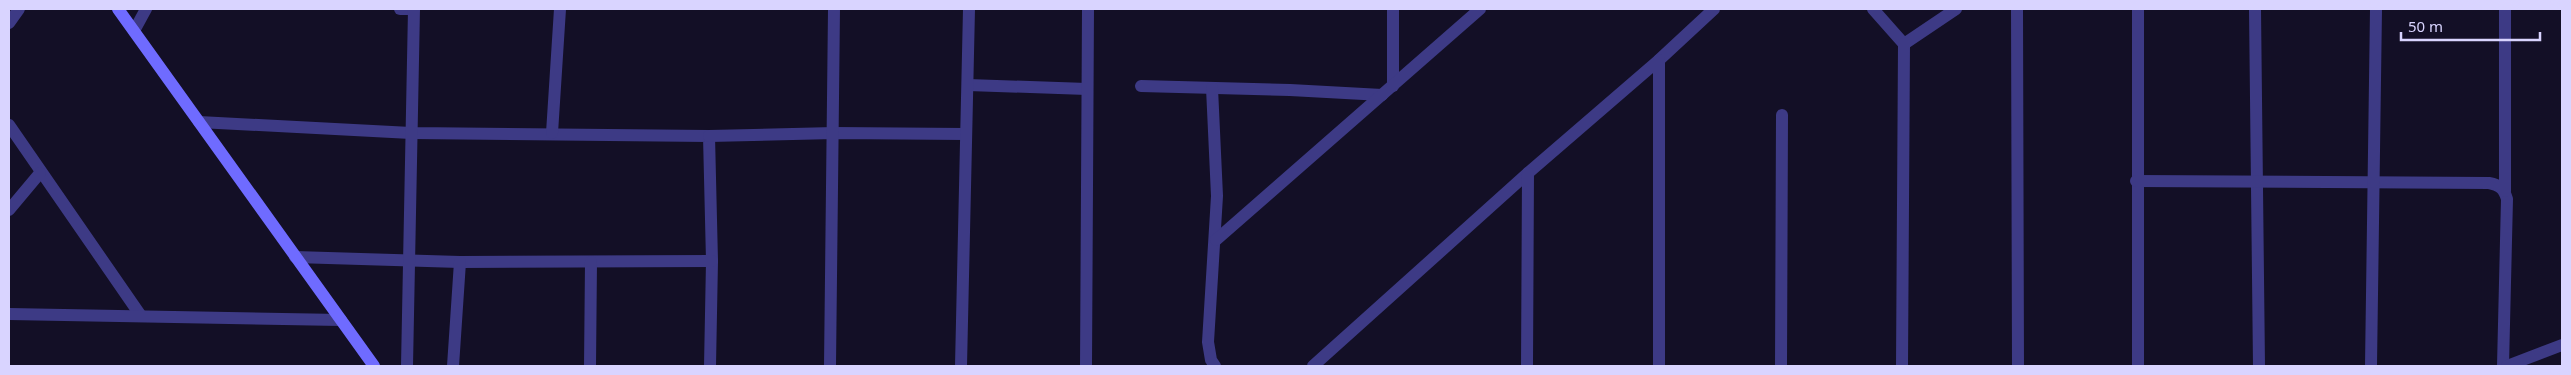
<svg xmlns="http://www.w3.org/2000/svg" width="2571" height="375" font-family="'Noto Sans',sans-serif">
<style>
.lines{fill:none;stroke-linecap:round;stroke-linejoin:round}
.street{stroke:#3d3a85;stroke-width:12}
.secondary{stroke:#6f6bff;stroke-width:12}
</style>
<rect width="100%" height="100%" fill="#130f26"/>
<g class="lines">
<!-- street -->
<g class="street">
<path d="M400 9H414"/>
<path d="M1873 9 1904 44"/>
<path d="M2017 9 2018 366"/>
<path d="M2138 9V366"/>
<path d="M2255 9 2259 366"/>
<path d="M9 23 19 9"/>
<path d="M134 31 146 9"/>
<path d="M968 85 1087 89"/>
<path d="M1141 86 1290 90 1382 95"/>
<path d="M1393 86V9"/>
<path d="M1212 88 1217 196 1208 342 1211 360 1215 366"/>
<path d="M199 122 411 133 709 136 712 261 710 366"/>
<path d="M9 125 141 316"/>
<path d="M552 133 560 9"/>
<path d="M709 136 834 133 966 134"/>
<path d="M2136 181 2489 183C2500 185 2504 189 2507 199L2503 366"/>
<path d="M2505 191V9"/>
<path d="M9 210 40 173"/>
<path d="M1216 240 1480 9"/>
<path d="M295 257 460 262 712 261"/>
<path d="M9 314 341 320"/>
<path d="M407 366 414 9"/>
<path d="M453 366 460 262"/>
<path d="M590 366 591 262"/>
<path d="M830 366 834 9"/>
<path d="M961 366 969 9"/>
<path d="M1086 366 1088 9"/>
<path d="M1313 366 1528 173 1659 60 1714 9"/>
<path d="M1527 366 1528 173"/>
<path d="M1659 366V60"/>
<path d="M1781 366 1782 115"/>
<path d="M1902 366 1904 44 1956 9"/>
<path d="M2371 366 2376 9"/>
<path d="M2507 366 2562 345"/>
</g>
<!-- secondary -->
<path class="secondary" d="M118 9 374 366"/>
</g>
<!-- border -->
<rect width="2571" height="375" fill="none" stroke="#d9d4ff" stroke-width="20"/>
<!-- scale -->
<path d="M2401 32v8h139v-8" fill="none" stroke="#d9d4ff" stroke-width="2.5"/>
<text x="2408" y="32" font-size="15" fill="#d9d4ff" stroke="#130f26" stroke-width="4" paint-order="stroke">50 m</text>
</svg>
